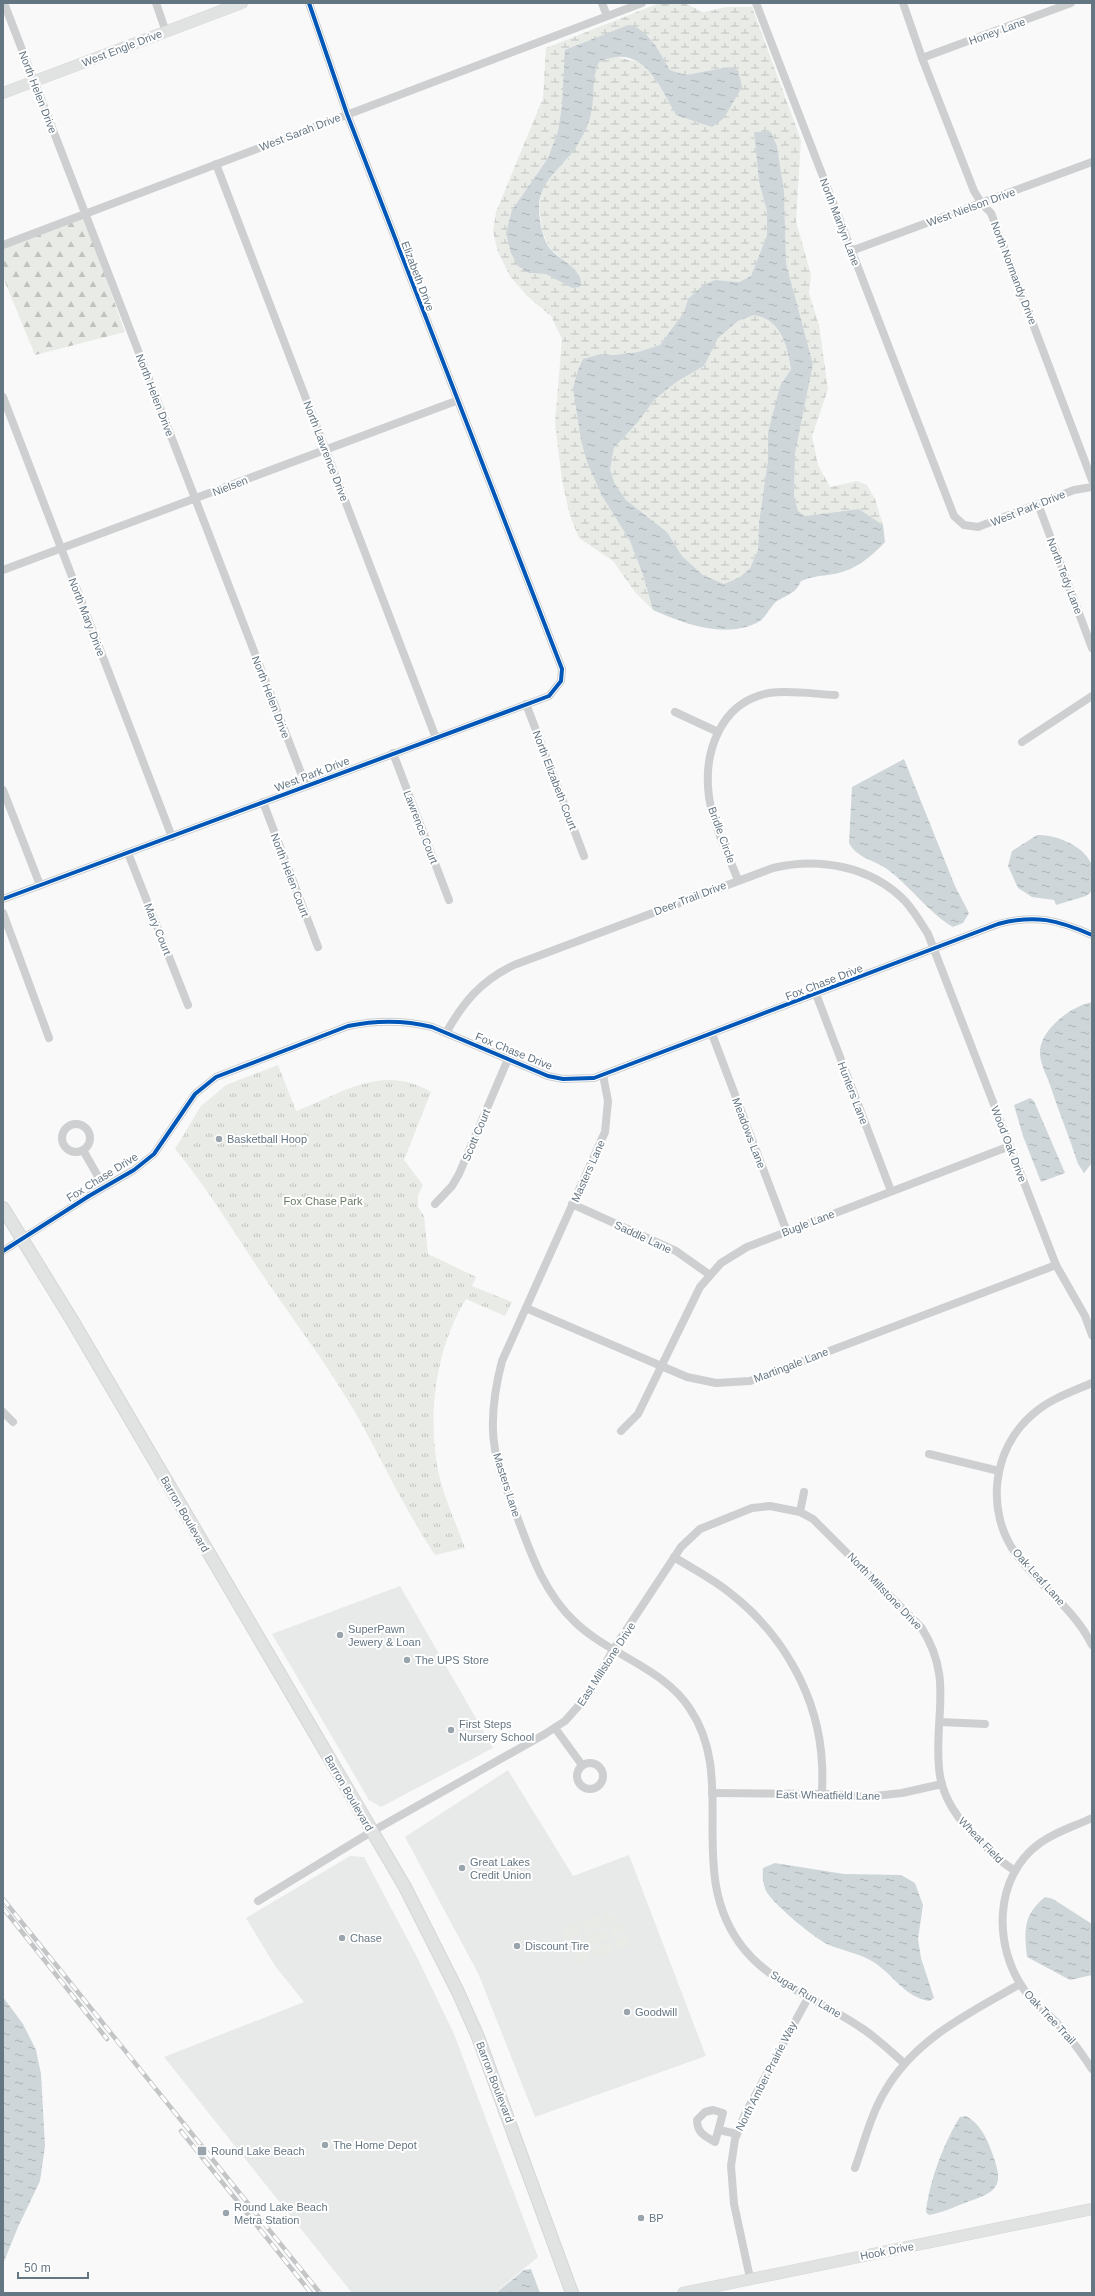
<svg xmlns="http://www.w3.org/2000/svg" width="1095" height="2296" font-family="Arial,sans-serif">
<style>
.built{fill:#e8e9e9}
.green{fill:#e8ebe6}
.forest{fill:url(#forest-firs)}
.wetland{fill:url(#wetland-marsh);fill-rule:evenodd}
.park{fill:url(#park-tufts)}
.water{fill:url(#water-ripples);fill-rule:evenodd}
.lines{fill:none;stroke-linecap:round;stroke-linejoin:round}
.secondary-casing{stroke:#d5d6d7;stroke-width:12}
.primary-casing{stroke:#d5d6d7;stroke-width:14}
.street{stroke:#cecfd0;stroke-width:8}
.secondary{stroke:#e1e2e2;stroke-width:11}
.primary{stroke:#e1e2e2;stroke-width:12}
.rail-casing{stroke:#c3c5c6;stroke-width:4.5}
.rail{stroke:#fff;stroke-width:3;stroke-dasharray:9;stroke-linecap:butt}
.cycleway-casing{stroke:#fff;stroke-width:6}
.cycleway{stroke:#0057b8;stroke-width:4}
.poi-dot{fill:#99a4ac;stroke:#fff;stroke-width:1.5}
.labels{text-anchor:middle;stroke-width:4;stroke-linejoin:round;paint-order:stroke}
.street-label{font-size:11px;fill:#657683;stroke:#fff}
.poi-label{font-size:11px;fill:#657683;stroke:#fff;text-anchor:start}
.park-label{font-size:11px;fill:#687a64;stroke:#fff}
</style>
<defs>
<pattern id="forest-firs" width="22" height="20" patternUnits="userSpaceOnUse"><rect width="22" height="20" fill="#e8ebe6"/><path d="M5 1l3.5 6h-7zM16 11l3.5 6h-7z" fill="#c0c3c0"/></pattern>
<pattern id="wetland-marsh" width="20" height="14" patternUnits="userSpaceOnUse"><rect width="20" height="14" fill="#e8ebe6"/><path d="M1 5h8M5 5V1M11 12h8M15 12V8" fill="none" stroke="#c0c3c0"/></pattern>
<pattern id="park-tufts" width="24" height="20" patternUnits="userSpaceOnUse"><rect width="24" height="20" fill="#e8ebe6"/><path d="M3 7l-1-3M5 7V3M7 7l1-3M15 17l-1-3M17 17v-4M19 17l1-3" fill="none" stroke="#c0c3c0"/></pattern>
<pattern id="water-ripples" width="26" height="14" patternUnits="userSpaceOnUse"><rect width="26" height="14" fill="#ced6d9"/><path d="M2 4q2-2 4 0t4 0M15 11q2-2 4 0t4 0" fill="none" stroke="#abb2b5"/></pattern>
</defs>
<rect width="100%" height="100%" fill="#f9f9f9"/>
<!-- built -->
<g class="built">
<path d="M400 1586 493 1748 381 1807 369 1800 272 1634Z"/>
<path d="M508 1770 573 1876 629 1855 706 2056 535 2117 478 1973 405 1837Z"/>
<path d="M350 1856 364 1857 417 1957 454 2034 538 2257 495 2293H352L164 2057 304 2002 275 1966 246 1918Z"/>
</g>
<!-- green -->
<g class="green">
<path d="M609 1912 620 1920 632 1948 630 1945 618 1950 614 1940 626 1935 624 1932 613 1937 609 1927 621 1923 619 1920 608 1924 604 1914Z"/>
<path d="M600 1915 604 1925 599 1927 594 1926 591 1931 585 1932 581 1922Z"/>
<path d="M577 1924 581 1934 565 1940 561 1930Z"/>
<path d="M605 1929 609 1938 590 1945 586 1935 592 1933 597 1935 600 1930Z"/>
<path d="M582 1937 586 1947 577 1950 575 1948 569 1949 566 1943Z"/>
<path d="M610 1942 614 1951 595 1958 591 1948Z"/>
<path d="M587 1950 591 1959 575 1965 572 1959 578 1956V1953Z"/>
</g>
<!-- forest -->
<path class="forest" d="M84 217 125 332 35 355 3 277V248Z"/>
<!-- wetland -->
<g class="wetland">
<path d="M657 4H686L703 12 726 7H752L801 140 796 221 811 275 809 293 819 325 828 389 812 436 818 465 830 487 857 481 867 485 875 499 883 525 859 509 805 516 798 511 794 496 795 454 813 364 786 263 784 191 777 146 771 132H754L759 182 767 211V235L751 276 739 282 715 280 688 299 684 312 660 345 638 352 614 355 601 354 602 496 630 541 643 575 653 610 635 592 613 561 579 538 570 516 562 480 555 423 562 339 551 316 527 296 510 276 498 252 493 232 496 212 543 98 546 48ZM628 25 650 37 670 70 686 75 728 67 676 115 650 70 639 62 613 56 599 62 594 72 591 114 568 159 551 174 542 189 539 207 542 230 549 247 579 274 572 288 546 274 529 273 512 210 548 158 558 131 562 105Z"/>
<path d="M754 314C781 319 786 346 791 369L780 386 768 432V460L759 522 758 550 750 568 740 577 724 584 703 575 682 556 667 532 626 500 615 484 610 470 614 448 638 422 655 399 678 381 704 366 717 338 738 321Z"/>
</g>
<!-- park -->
<path class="park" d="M278 1065 296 1111C343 1093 383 1063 431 1092L404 1160 423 1185 418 1195V1207L424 1216 428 1254 476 1277 472 1286 512 1302 505 1316 466 1299C436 1347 427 1415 438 1470 443 1496 456 1523 465 1548L435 1555C405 1510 382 1460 355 1412 327 1364 293 1320 262 1274 233 1231 209 1190 175 1149L201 1106 226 1085Z"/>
<!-- water -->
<g class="water">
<path d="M628 25C650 29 659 52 670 70L686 75 728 67 738 70 742 87 724 118 712 127 676 115C658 84 643 42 599 62 591 79 595 96 591 114 589 123 584 134 579 142 567 166 539 177 539 208 539 220 542 236 548 246 556 259 587 270 580 287L572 288 546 274 529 273 518 266 511 253 506 233 512 210 548 158 558 131 562 105 565 50Z"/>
<path d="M754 132H771L777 146 784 191 786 263 813 364 795 454 794 496 798 511 805 516 859 509 883 525 885 542C869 559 853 572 828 575 818 576 811 577 801 581 795 595 787 594 776 602 770 607 766 617 760 621 728 640 684 624 653 610L643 575 630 541 602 496 587 462 581 440 573 388 578 370 583 359 601 354 614 355 638 352 660 345 684 312 688 299 702 286 715 280 739 282 751 276 767 235V211L759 182ZM754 315C781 319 787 346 791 369L780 386 768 432V460L759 522 758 550 750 568 740 577 724 584 703 575 682 556 667 532 626 500 615 484 610 470 614 448 638 422 655 399 678 381 704 366 718 338 738 321Z"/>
<path d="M904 759 955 886 969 913 963 923 953 927C930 914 909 885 887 869 874 860 857 858 849 843L852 787Z"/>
<path d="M1037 835C1055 834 1086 846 1092 866 1094 873 1092 884 1092 891L1086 896 1056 905 1054 900 1032 897 1018 888 1008 866 1012 851Z"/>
<path d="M1092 1002V1163L1084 1173 1078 1164C1069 1136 1058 1110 1049 1082 1045 1072 1039 1061 1040 1050 1042 1028 1072 1006 1092 1002Z"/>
<path d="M1030 1098 1034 1101 1065 1173 1041 1182 1023 1136 1014 1105Z"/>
<path d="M775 1863 844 1874 901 1875 915 1883 923 1905 918 1939 921 1958 934 1998 929 2001C905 1997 894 1976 875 1963 862 1954 844 1951 829 1945 814 1938 778 1908 768 1894 763 1887 762 1876 763 1868Z"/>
<path d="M1045 1897 1053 1899 1092 1924V1975L1070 1980 1027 1957C1024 1930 1023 1915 1045 1897Z"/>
<path d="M3 1997 23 2024 36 2050 41 2074 45 2146 40 2181 18 2227 3 2264Z"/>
<path d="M966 2116C979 2123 986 2136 991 2150 1004 2184 1001 2191 967 2202 954 2207 942 2213 929 2215L926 2212C929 2182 944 2142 960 2117Z"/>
<path d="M531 2269 540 2293H496L524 2270Z"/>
</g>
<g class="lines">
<defs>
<g id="secondary">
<path d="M3 93 242 3"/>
<path d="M683 2293 1092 2209"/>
</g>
<path id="primary" d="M3 1208 72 1320 405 1887 458 1992 478 2037 572 2293"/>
</defs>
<!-- secondary casing -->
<use href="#secondary" class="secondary-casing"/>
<!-- primary casing -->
<use href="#primary" class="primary-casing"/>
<!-- street -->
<g class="street">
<path d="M4 3 306 786"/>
<path d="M156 3 166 32"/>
<path d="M602 3 607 16"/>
<path d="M756 3 954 516 964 525 978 527 1074 490 1092 487"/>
<path d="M903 3 922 58 974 191 982 204 991 213 1092 480"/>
<path d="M922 58 1071 3"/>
<path d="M216 164 436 738"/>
<path d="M3 245 642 3"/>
<path d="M851 251 1092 162"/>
<path d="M3 397 172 837"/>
<path d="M1038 504 1092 648"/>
<path d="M3 570 456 401"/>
<path d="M526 704 584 856"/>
<path d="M675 712 718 732"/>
<path d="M1022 742 1092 696"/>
<path d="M393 753 449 900"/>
<path d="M3 790 40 885"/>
<path d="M263 802 318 947"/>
<path d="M128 853 188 1005"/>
<path d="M738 880C728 854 713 825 709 797 703 753 720 702 769 693 790 690 814 694 835 695"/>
<path d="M3 899 549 696 561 681 562 669 347 114 309 3"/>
<path d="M3 913 49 1038"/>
<path d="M816 994 891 1191"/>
<path d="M446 1033C464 1001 481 981 514 965L773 868C819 857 871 866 905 901 914 911 921 923 928 934L1056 1265 1085 1316 1092 1335"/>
<path d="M712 1034 787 1232"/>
<path d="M603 1075 608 1101 605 1132 502 1361C496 1384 492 1406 493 1431 494 1459 505 1485 515 1511 530 1551 543 1592 575 1622 609 1655 664 1668 690 1709 739 1781 683 1873 744 1949 773 1985 822 2001 860 2027 876 2037 890 2051 904 2063"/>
<circle cx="76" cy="1138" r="14"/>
<path d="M83 1150 104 1187"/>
<path d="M435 1204 452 1186 459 1174 508 1059"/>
<path d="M572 1204 676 1251 710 1275"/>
<path d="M3 1251 89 1196 134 1170 154 1154 195 1094 216 1077 348 1026C377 1020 404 1020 432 1027L548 1076 563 1079 594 1078 998 924C1035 914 1058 920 1092 935"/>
<path d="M526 1308 687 1377 716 1383 750 1381 1056 1265"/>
<path d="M1092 1383C1071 1392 1050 1399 1033 1414 992 1449 985 1511 1016 1554 1040 1587 1074 1608 1092 1645"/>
<path d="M3 1412 13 1422"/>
<path d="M621 1431 638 1414 700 1287 721 1263 747 1247 1010 1146"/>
<path d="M929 1454 999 1471"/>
<path d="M800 1512 804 1492"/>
<path d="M674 1557C693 1569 713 1579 730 1593 783 1634 819 1697 822 1764 823 1774 822 1785 822 1795"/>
<path d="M940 1722 985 1724"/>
<path d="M555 1728 582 1765"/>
<circle cx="590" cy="1776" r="13"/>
<path d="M712 1793 833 1794 865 1797 902 1793 942 1784"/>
<path d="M1092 1818C1073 1827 1057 1831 1040 1843 993 1877 993 1947 1025 1991 1033 2002 1045 2011 1055 2021 1069 2036 1081 2052 1092 2069"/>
<path d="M258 1901 371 1832 545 1734 565 1721 589 1694 613 1650 681 1547 700 1529 752 1508 770 1506 800 1512 813 1519 921 1627C954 1678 934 1714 939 1768 941 1797 958 1820 978 1839 989 1850 1000 1862 1014 1870"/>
<path d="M713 2110 723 2113 715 2142C705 2136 697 2133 697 2120L705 2112Z"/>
<path d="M719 2130 737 2134"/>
<path d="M855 2168C864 2143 871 2114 885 2091 915 2039 969 2013 1020 1984"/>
<path d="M750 2278 734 2204 731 2166 735 2139 745 2114 809 1996"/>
</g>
<!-- secondary -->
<use href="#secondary" class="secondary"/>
<!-- primary -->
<use href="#primary" class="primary"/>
<defs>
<g id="rail">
<path d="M3 1899 320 2293"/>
<path d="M3 1908 107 2039"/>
<path d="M181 2131 311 2293"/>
</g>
</defs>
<!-- rail casing -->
<use href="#rail" class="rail-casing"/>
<!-- rail -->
<use href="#rail" class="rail"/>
<defs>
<g id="cycleway">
<path d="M3 899 549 696 561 681 562 669 347 114 309 3"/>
<path d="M3 1251 89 1196 134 1170 154 1154 195 1094 216 1077 348 1026C377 1020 404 1020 432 1027L548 1076 563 1079 594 1078 998 924C1035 914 1058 920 1092 935"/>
</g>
</defs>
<!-- cycleway casing -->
<use href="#cycleway" class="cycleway-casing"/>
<!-- cycleway -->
<use href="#cycleway" class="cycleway"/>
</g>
<!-- markers -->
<g class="poi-dot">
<circle cx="219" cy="1139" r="4"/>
<circle cx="340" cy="1635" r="4"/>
<circle cx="407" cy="1660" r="4"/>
<circle cx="451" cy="1730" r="4"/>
<circle cx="462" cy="1868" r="4"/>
<circle cx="342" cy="1938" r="4"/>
<circle cx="517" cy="1946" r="4"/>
<circle cx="627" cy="2012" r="4"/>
<circle cx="325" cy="2145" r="4"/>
<rect x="197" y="2146" width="10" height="10" rx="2"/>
<circle cx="226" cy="2213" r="4"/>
<circle cx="641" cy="2218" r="4"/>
</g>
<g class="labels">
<!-- street labels -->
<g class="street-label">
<text transform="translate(997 31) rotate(-20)" y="4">Honey Lane</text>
<text transform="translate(122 48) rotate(-21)" y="4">West Engle Drive</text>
<text transform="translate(38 92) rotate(69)" y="4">North Helen Drive</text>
<text transform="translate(300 132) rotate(-21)" y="4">West Sarah Drive</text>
<text transform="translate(971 207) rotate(-20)" y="4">West Nielson Drive</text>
<text transform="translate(840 222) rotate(69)" y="4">North Marilyn Lane</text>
<text transform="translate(1014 273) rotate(69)" y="4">North Normandy Drive</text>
<text transform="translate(418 276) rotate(69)" y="4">Elizabeth Drive</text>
<text transform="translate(155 395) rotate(69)" y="4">North Helen Drive</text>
<text transform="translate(326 451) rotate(69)" y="4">North Lawrence Drive</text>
<text transform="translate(230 486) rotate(-21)" y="4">Nielsen</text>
<text transform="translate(1028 508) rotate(-22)" y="4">West Park Drive</text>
<text transform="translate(1065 576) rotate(69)" y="4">North Tedy Lane</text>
<text transform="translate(87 617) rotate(69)" y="4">North Mary Drive</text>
<text transform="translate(271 697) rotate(69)" y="4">North Helen Drive</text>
<text transform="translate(312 774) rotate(-21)" y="4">West Park Drive</text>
<text transform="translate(555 780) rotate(69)" y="4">North Elizabeth Court</text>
<text transform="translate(421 827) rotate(69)" y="4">Lawrence Court</text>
<text transform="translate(722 835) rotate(70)" y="4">Bridle Circle</text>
<text transform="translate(290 875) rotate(69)" y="4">North Helen Court</text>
<text transform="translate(690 898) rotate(-21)" y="4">Deer Trail Drive</text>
<text transform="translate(158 929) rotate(68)" y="4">Mary Court</text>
<text transform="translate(824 982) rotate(-21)" y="4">Fox Chase Drive</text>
<text transform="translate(514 1051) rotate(22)" y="4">Fox Chase Drive</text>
<text transform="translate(853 1093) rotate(69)" y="4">Hunters Lane</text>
<text transform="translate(749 1133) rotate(69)" y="4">Meadows Lane</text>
<text transform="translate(476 1135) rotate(-67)" y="4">Scott Court</text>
<text transform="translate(1009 1144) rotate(69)" y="4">Wood Oak Drive</text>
<text transform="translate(588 1171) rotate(-66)" y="4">Masters Lane</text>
<text transform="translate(102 1177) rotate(-32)" y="4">Fox Chase Drive</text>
<text transform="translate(808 1223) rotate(-21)" y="4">Bugle Lane</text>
<text transform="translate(643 1237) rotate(25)" y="4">Saddle Lane</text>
<text transform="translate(791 1365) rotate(-21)" y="4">Martingale Lane</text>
<text transform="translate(507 1485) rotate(72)" y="4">Masters Lane</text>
<text transform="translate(185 1514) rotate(60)" y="4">Barron Boulevard</text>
<text transform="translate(1039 1577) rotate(48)" y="4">Oak Leaf Lane</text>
<text transform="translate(885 1591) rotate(46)" y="4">North Millstone Drive</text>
<text transform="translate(606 1664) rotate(-57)" y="4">East Millstone Drive</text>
<text transform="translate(349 1793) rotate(60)" y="4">Barron Boulevard</text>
<text transform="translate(828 1795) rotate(1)" y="4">East Wheatfield Lane</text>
<text transform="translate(981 1840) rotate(46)" y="4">Wheat Field</text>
<text transform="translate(806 1994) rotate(31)" y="4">Sugar Run Lane</text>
<text transform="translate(1050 2017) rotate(47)" y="4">Oak Tree Trail</text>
<text transform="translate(766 2076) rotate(-63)" y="4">North Amber Prairie Way</text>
<text transform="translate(495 2082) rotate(69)" y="4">Barron Boulevard</text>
<text transform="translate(887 2251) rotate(-11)" y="4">Hook Drive</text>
</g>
<!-- poi labels -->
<g class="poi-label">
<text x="227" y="1143">Basketball Hoop</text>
<text x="348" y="1633">SuperPawn<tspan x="348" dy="13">Jewery &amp; Loan</tspan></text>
<text x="415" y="1664">The UPS Store</text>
<text x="459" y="1728">First Steps<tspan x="459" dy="13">Nursery School</tspan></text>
<text x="470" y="1866">Great Lakes<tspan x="470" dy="13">Credit Union</tspan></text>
<text x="350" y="1942">Chase</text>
<text x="525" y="1950">Discount Tire</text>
<text x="635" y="2016">Goodwill</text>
<text x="333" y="2149">The Home Depot</text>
<text x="211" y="2155">Round Lake Beach</text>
<text x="234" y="2211">Round Lake Beach<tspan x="234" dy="13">Metra Station</tspan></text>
<text x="649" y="2222">BP</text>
</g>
<!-- park labels -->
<g class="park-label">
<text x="323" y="1205">Fox Chase Park</text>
</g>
</g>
<!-- border -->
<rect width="1095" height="2296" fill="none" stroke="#657683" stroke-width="8"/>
<!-- scale -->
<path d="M18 2272v6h70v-6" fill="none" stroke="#657683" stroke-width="2"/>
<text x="24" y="2272" font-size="12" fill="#657683" stroke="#ffffff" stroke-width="3" paint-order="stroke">50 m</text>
</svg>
